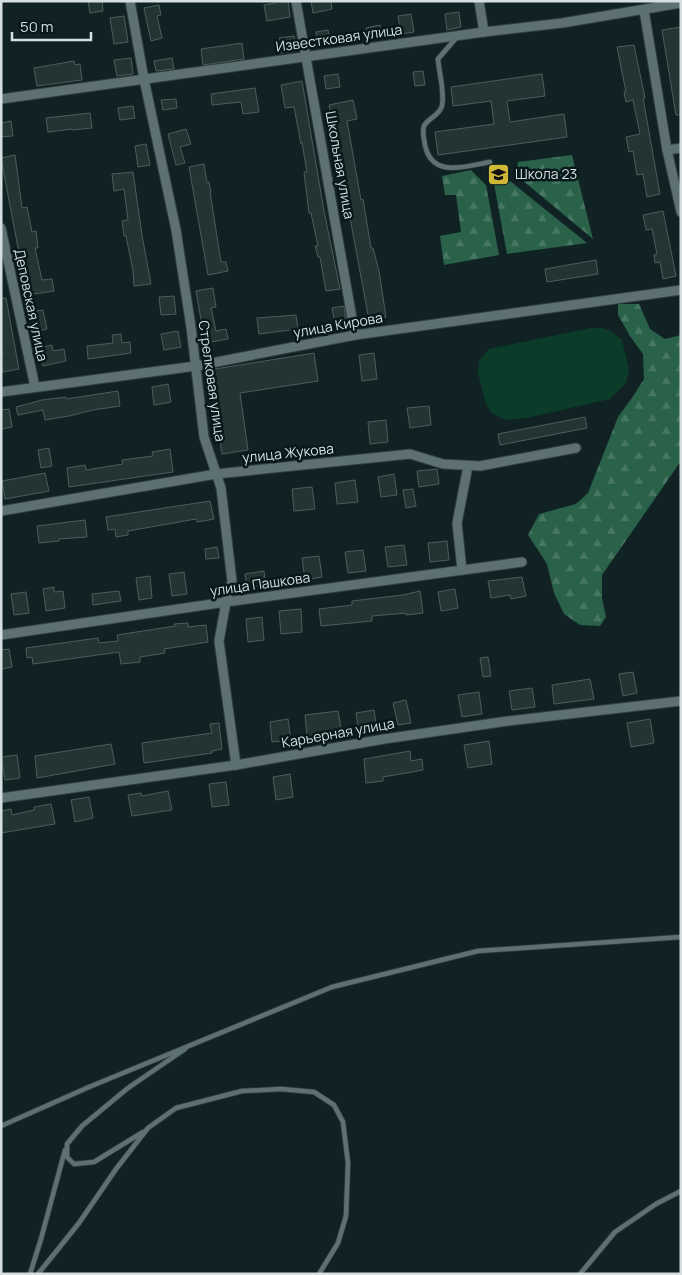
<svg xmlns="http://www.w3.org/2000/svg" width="682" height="1275" font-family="Manrope,sans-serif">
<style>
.forest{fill:url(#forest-firs)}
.park{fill:#0a3c29}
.building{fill:#233532;stroke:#4b5e5b}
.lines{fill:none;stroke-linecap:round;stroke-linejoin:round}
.service-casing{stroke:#333f41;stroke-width:6}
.minor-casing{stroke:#333f41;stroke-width:11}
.service{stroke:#5d7173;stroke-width:4.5}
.minor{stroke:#5d7173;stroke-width:9}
.labels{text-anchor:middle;stroke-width:5;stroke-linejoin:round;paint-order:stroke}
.street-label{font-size:14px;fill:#d5dfe1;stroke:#08191b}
.poi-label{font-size:14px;fill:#d5dfe1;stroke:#08191b;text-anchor:start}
</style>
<defs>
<pattern id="forest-firs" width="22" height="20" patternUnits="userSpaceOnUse" patternTransform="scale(1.25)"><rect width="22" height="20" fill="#296149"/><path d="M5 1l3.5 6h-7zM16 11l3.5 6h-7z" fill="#477763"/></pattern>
</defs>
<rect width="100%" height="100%" fill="#112225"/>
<!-- forest -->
<g class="forest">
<path d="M572 155 593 239 516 175 518 162Z"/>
<path d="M471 170 486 185 499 255 444 265 440 236 461 232 456 195H445L442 176Z"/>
<path d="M510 181 587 243 507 254 494 184Z"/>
<path d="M618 304H639L650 329 665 339 681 335V461L602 575V598L606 617 600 626 580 625 564 614 554 593 547 564 528 535 539 514 576 504 588 493 618 417 634 395 644 379 643 354 630 336 618 315Z"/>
</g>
<!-- park -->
<path class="park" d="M591 328H602L611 331 622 340 629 370 626 383 610 399 531 417 506 420 491 413 485 401 478 373 479 361 489 349Z"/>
<!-- building -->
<g class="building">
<path d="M88 1H102L103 11 90 13Z"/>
<path d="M275 1H288L290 17 267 21 264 5 275 3Z"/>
<path d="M311 1H331L332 9 313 13Z"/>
<path d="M159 5 161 15 157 16 162 38 151 41 144 8Z"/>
<path d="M459 12 461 27 447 30 445 14Z"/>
<path d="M411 14 414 32 401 34 398 16Z"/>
<path d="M124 16 128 42 114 44 110 18Z"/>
<path d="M380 25 382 37 368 39 366 28Z"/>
<path d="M681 27V115H676L662 30Z"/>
<path d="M328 30 331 43 318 45 316 32Z"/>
<path d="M294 36 296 51 281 53 279 38Z"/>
<path d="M242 43 244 59 203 65 201 49Z"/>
<path d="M634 45 645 98H643L660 194 647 197 643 174 637 175 633 151 629 152 626 137 640 134 633 100 626 102 624 92H626L617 47Z"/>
<path d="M131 58 133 74 117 76 114 60Z"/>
<path d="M172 58 174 69 156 71 154 61Z"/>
<path d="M74 61 75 65 80 64 82 80 37 86 34 68Z"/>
<path d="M423 71 425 85 415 86 413 72Z"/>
<path d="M338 74 340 87 326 89 324 76Z"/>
<path d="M542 74 545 96 507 101 510 122 564 114 567 137 438 155 435 132 494 124 491 101 453 106 451 87Z"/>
<path d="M302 81 324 211 340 289 326 291 320 257H318L315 246H318L311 213H309L304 172H307L302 143 301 144 294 107 285 108 281 85Z"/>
<path d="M255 88 259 112 243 114 241 102 212 105 211 94Z"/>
<path d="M176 99 177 108 163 110 161 100Z"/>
<path d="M353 100 357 119 347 121 361 200 363 199 371 248H373L379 271 386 317 369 320 329 105Z"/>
<path d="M133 106 135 118 120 120 118 108Z"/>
<path d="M90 113 92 128 72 130V129L48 132 46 118Z"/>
<path d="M11 121 13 136 1 137V123Z"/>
<path d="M186 129 191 144 180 147 185 163 176 165 168 134Z"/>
<path d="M146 144 150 165 138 167 135 146Z"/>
<path d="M15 155 22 208 27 207 32 232 36 231 38 248H35L42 280 52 279 54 291 27 295 1 158Z"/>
<path d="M204 164 207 183 209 182 211 192H210L221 262H226L228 271 208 275 189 167Z"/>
<path d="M133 172 142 235 151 284 134 286 133 271 126 236H124L122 221 128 220 124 189 114 191 112 174Z"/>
<path d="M663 211 676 276 663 279 660 262 655 263 654 255 657 254 652 229 646 230 643 215Z"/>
<path d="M596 260 598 274 547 282 545 269Z"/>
<path d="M213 288 216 307 211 308 216 331 226 329 228 339 205 343 196 291Z"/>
<path d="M174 296 176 314 161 315 159 297Z"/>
<path d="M1 298H6L19 369 3 372 1 363V357L3 356 1 348Z"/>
<path d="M344 306 346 322 335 325 332 308Z"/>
<path d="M43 310 47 329 35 332 31 312Z"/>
<path d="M296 315 298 329 259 334 257 318Z"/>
<path d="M178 331 181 347 164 350 161 334Z"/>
<path d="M121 334 122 343 130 342 131 353 88 359 87 346 113 343 112 335Z"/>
<path d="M52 345 53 351 64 349 66 361 43 366 39 348Z"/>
<path d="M314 353 318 381 240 393 248 450 222 454 209 370Z"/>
<path d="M374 353 377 379 362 381 359 355Z"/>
<path d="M168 384 171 402 154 405 152 387Z"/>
<path d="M118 391 120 406 93 410 69 416 45 420 43 410 18 415 16 407 42 400 66 397V399Z"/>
<path d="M429 406 431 425 410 428 407 408Z"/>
<path d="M9 409 12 427 1 429V410Z"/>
<path d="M585 417 587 428 500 445 498 434Z"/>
<path d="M386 420 388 442 370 444 368 422Z"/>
<path d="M49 448 52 466 41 468 38 450Z"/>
<path d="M170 449 173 472 69 487 67 468 85 465 86 470 123 464 122 460 153 456 152 452Z"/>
<path d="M437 469 439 484 419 487 417 471Z"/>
<path d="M45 473 49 491 5 499 2 481Z"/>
<path d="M394 474 397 495 381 497 378 477Z"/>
<path d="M355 480 358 502 337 504 335 483Z"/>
<path d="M312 487 315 509 294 511 292 489Z"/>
<path d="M413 489 416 506 406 508 403 490Z"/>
<path d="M210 501 214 519 197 522 196 519 128 531V535L116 537 115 529 108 530 106 517Z"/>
<path d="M85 520 87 537 59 539V541L39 543 37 526Z"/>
<path d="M447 541 449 560 430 562 428 543Z"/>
<path d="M404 545 407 565 388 567 385 547Z"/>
<path d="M217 547 219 558 206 559 205 549Z"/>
<path d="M363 550 366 571 348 573 345 552Z"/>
<path d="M319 556 322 577 305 580 302 558Z"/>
<path d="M264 571 266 585 247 588 245 574Z"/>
<path d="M184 572 187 594 172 596 169 574Z"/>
<path d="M150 576 152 598 139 600 136 578Z"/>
<path d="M522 577 526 596 511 599 510 595 491 598 488 581Z"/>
<path d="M54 587V592L63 591 65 608 46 611 43 589Z"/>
<path d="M455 589 458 608 441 611 438 592Z"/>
<path d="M119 591 121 601 93 605 92 594Z"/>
<path d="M420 591 423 613 406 615V613L372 616V621L321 626 319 609 352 605V601L403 595Z"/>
<path d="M26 592 29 613 14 615 11 594Z"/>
<path d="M301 609 302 632 281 634 279 611Z"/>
<path d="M262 617 264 640 248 642 246 619Z"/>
<path d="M188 623V627L206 625 208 642 164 649 165 653 140 657V662L121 664 119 652 33 664 32 657 27 658 26 648 98 638 99 643 118 641 117 635 175 626 174 624Z"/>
<path d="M9 649 12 667 1 669V650Z"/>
<path d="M488 657 491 676 483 677 480 658Z"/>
<path d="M633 672 637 693 623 696 619 674Z"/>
<path d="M590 679 594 699 554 704 552 685Z"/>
<path d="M532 688 535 707 512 710 509 691Z"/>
<path d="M479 692 482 714 462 717 458 695Z"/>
<path d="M406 700 411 723 398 725 393 703Z"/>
<path d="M374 710 377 730 359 733 356 713Z"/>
<path d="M338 711 342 734 307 737 305 715Z"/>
<path d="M288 719 291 740 272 742 270 722Z"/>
<path d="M650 719 654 743 631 747 627 723Z"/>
<path d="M219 723 222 749 212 751V753L144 763 142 743 212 733 210 724Z"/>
<path d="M489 741 492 764 468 768 464 745Z"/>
<path d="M111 744 115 764 37 778 35 756Z"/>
<path d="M410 751 411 761 422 759 423 770 383 777V781L366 783 364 759Z"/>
<path d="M17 755 20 778 5 780 1 757Z"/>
<path d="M290 774 293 797 276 800 273 777Z"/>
<path d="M226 782 229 805 212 807 209 784Z"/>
<path d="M168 791 172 810 132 816 128 795 141 793 142 796Z"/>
<path d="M89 797 93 818 75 822 71 800Z"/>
<path d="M51 804 55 824 1 833V811L11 809 12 815 34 810V807Z"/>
</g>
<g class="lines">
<defs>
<g id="service">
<path d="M457 37 438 59C439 74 445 91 442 106 439 116 428 118 424 126 422 132 424 139 425 145 432 179 466 166 490 162"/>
<path d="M1 1126 89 1087 332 987 478 951 681 937"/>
<path d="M143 1132 94 1162 74 1164 67 1157V1144L82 1126 128 1088 185 1049"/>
<path d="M30 1274 41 1239 65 1150"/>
<path d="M38 1274 79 1223 116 1169 148 1128 176 1108 242 1091 281 1089 314 1092 334 1105 343 1122 348 1163 346 1216 338 1243 319 1274"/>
<path d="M580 1274 615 1232 656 1204 681 1191"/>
</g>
<g id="minor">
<path d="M130 1 144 79 176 230 191 327 204 437 221 488 232 581 226 602 219 641 236 765"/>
<path d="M296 1 355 335"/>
<path d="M479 1 484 32"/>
<path d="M644 10 667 150 681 212"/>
<path d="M1 99 484 32 562 23 681 3"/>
<path d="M667 150 681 148"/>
<path d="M1 228 35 387"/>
<path d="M1 392 196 366 355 335 681 290"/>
<path d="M1 511 216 474 410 454 443 464 480 466 576 448"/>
<path d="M462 570 457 523 468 466"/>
<path d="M1 635 226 602 522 562"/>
<path d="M1 798 236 765 384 739 508 721 681 701"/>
</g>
</defs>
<!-- service casing -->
<use href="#service" class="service-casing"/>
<!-- minor casing -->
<use href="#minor" class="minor-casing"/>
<!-- service -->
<use href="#service" class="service"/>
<!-- minor -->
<use href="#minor" class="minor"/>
</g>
<!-- icons -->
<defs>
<symbol id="school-square" viewBox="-11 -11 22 22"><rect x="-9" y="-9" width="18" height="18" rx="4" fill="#ceb837" stroke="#08191b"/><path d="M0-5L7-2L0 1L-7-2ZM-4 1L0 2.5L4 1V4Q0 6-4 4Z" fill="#111"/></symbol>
</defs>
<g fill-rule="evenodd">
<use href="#school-square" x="486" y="162" width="25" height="25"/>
</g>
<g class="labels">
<!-- street labels -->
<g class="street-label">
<text transform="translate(339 38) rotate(-8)" y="5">Известковая улица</text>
<text transform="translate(340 165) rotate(80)" y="5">Школьная улица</text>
<text transform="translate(31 305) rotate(78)" y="5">Деповская улица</text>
<text transform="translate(338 325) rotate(-10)" y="5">улица Кирова</text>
<text transform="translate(212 381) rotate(82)" y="5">Стрелковая улица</text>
<text transform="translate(288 453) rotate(-6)" y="5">улица Жукова</text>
<text transform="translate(260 584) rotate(-8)" y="5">улица Пашкова</text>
<text transform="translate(338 733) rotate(-10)" y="5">Карьерная улица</text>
</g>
<!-- poi labels -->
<g class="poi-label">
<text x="515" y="179">Школа 23</text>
</g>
</g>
<!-- border -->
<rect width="682" height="1275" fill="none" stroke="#d5dfe1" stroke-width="5"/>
<!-- scale -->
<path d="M12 32v8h79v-8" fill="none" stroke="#d5dfe1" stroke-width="2.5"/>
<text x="20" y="32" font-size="15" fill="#d5dfe1" stroke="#08191b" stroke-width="4" paint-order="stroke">50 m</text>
</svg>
